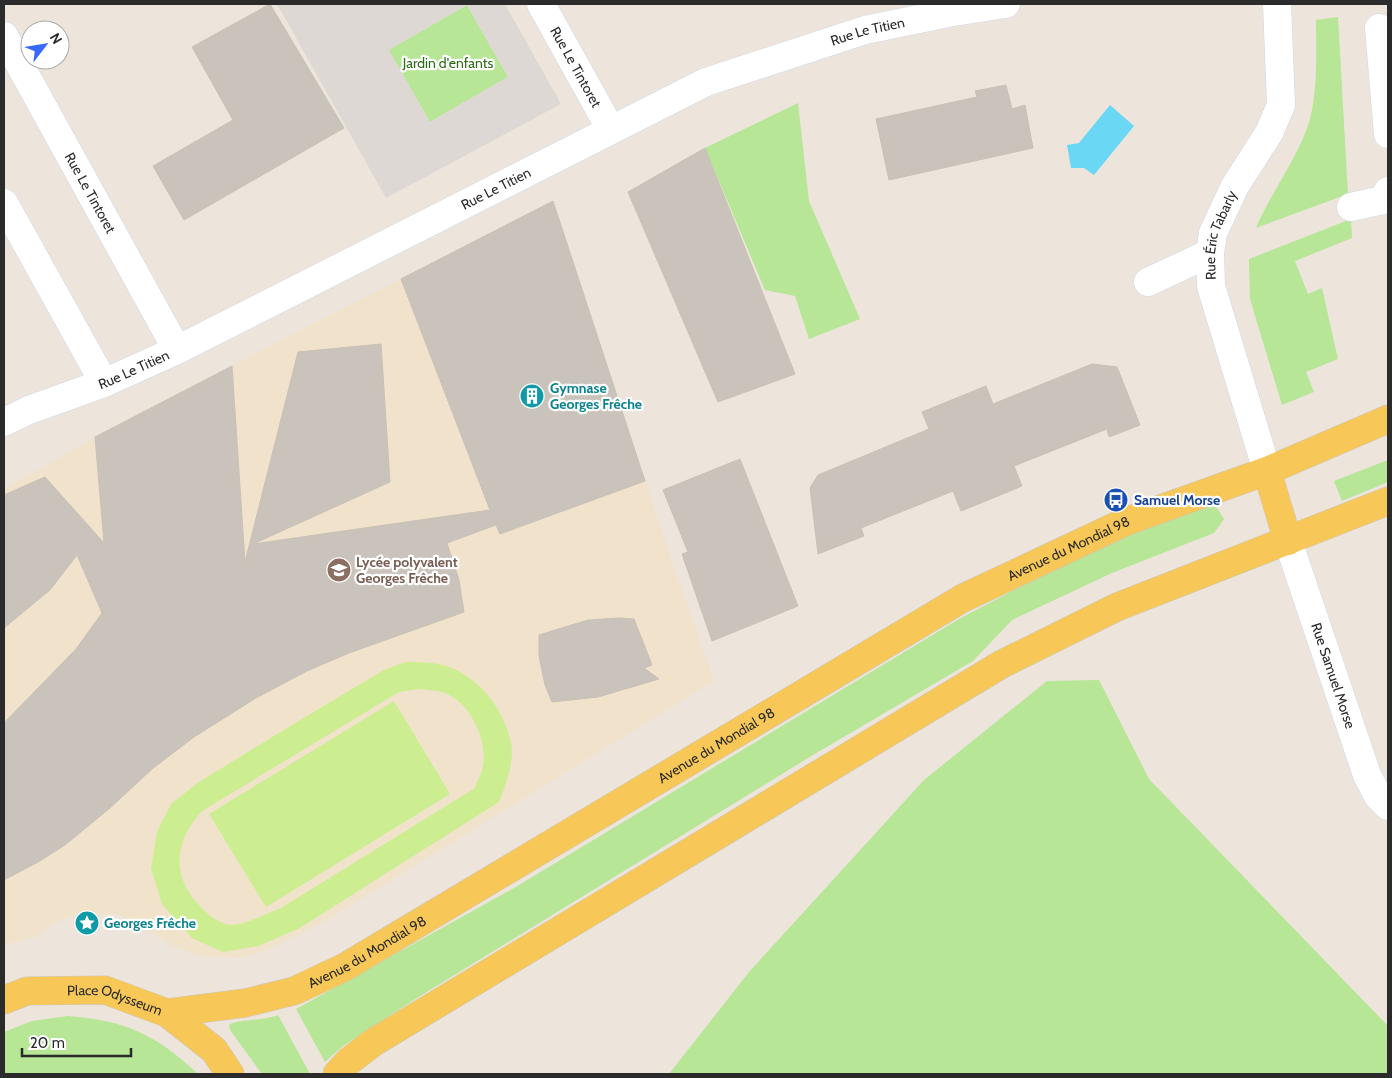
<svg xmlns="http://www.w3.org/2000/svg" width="1392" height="1078" font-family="Cabin,sans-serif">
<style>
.education{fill:#f0e2cb}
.green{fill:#b6e696}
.pitch{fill:#ccee91;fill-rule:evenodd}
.plaza{fill:#ddd8d3;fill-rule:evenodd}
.water{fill:#6ad8f4}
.building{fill:#c9c3bb;stroke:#c9c1b6}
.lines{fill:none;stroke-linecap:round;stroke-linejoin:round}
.minor-casing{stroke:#d1d6e4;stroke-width:29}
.major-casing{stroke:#c8c8c8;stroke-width:29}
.minor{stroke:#fff;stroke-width:28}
.major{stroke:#f7c858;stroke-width:28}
.labels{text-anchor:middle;stroke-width:4.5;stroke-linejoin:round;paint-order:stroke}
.street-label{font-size:14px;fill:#2b2b2b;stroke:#fff}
.park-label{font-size:14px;fill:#2d6c17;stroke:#fff}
.culture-label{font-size:14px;font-weight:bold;fill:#0d838f;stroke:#fff;text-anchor:start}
.transit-label{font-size:14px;font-weight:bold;fill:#164399;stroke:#fff;text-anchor:start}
.education-label{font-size:14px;font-weight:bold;fill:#785e54;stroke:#fff;text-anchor:start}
</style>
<rect width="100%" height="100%" fill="#ede5dc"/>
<!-- education -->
<path class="education" d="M553 201 671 558 714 681 324 922 276 946 256 954 236 958 199 956 173 947 131 920 116 914 70 917 53 924 36 937 4 945V489L133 416Z"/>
<!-- green -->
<g class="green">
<path d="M467 5 508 77 430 122 388 50Z"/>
<path d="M1338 17 1348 194 1256 228C1271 192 1300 155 1310 119 1318 87 1316 52 1316 20Z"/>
<path d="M798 103 809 201 860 319 809 339 795 296 765 290 705 148Z"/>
<path d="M1351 219 1352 238 1295 261 1308 294 1322 288 1338 359 1306 372 1314 392 1282 405 1250 299 1249 259Z"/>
<path d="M1388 460V482L1342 501 1334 481Z"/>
<path d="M1207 505 1217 508 1224 519 1214 533 1112 573 1012 620 973 661 813 755 417 998 343 1046 325 1062 296 1009 514 888 959 619 1064 564 1138 531Z"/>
<path d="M1099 680 1149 779 1388 1026V1074H669L749 972 924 780 1047 681Z"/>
<path d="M278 1015 310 1074H262L230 1030 229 1025C237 1019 265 1021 278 1015Z"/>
<path d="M68 1016C127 1021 155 1034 198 1074H4V1032L32 1021Z"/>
</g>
<!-- pitch -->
<g class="pitch">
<path d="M405 662C414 662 424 662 432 663 472 668 503 704 511 743 515 762 505 785 499 802L298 929 258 946 223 952 192 938 162 904 151 868 157 832 171 804 199 782 297 722 384 670ZM418 689C426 690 434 690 442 692 469 700 488 739 483 766 482 773 477 781 475 788L281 908C267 913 240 928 226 924 215 921 205 912 198 904 170 874 176 839 202 811L399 692Z"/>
<path d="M394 701 450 794 266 907 209 814Z"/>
</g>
<!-- plaza -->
<path class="plaza" d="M277 4H505L561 104 386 198ZM467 5 508 77 430 122 389 50Z"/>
<!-- water -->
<path class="water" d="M1110 105 1134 126 1094 175 1084 168H1071L1067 145 1079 143Z"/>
<!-- building -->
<g class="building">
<path d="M270 4 344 128 184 220 153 166 233 120 192 47Z"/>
<path d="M1006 85 1012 109 1025 105 1033 148 889 180 876 119 977 97 975 91Z"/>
<path d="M705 148 795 374 718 402 628 192Z"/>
<path d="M553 201 645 481 500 534 496 525 447 543 459 580 464 612 349 653 307 671 256 698 194 737 152 769 110 808 65 845 38 862 4 880V723L76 649 102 613 77 555 50 590 4 628V495L45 477 104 543 95 437 232 366 245 562 298 352 381 344 390 482 253 544 490 510 401 279Z"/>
<path d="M1092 364 1117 367 1140 425 1109 437 1107 429 1014 466 1022 486 981 503 961 511 953 491 861 528 864 536 818 554 810 488 818 475 929 429 922 412 986 386 993 404Z"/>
<path d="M740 459 798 606 712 641 682 554 688 552 663 490Z"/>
<path d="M619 618 634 619 652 665 644 668 659 679 598 697 552 702 545 685 539 656V635L588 620Z"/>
</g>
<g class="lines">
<defs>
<g id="minor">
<path id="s1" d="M541 4 611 130"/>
<path d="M1379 28 1388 134"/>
<path id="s2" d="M4 36 177 350"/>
<path d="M4 203 104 383"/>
<path d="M1351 207 1383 200 1388 191"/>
<path d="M1148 282 1210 253"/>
<path id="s3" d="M4 422 29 410 104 383 177 350 706 82 865 30 953 12 1006 4"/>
<path id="s4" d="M1267 471 1211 286 1210 253 1213 233 1235 186 1269 133 1281 105 1277 4"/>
<path id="s5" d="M1288 541 1367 775 1378 796 1388 806"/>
</g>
<g id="major">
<path d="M1267 471 1288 541"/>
<path id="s6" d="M4 1000 27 991 105 990 167 1013 214 1050 230 1074"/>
<path id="s7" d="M167 1013 245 1003 294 991 345 967 963 598 1127 521 1267 471 1388 419"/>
<path d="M337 1074 349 1061 374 1042 1002 664 1117 607 1388 501"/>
</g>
</defs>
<!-- minor casing -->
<use href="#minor" class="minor-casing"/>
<!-- major casing -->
<use href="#major" class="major-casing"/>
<!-- minor -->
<use href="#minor" class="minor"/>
<!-- major -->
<use href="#major" class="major"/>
</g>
<!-- icons -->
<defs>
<symbol id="building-disc" viewBox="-11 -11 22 22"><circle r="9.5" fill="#0f9aa8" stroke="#fff"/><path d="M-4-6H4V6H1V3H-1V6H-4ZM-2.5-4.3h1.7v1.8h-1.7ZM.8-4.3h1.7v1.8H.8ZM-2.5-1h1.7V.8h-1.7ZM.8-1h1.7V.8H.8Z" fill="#fff"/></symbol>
<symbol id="bus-disc" viewBox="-11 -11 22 22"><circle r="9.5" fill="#1a4fb4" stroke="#fff"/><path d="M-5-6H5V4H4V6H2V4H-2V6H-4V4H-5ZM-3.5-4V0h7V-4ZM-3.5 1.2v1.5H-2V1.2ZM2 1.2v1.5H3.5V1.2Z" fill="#fff"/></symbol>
<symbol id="school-disc" viewBox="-11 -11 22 22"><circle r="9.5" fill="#8d6e63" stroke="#fff"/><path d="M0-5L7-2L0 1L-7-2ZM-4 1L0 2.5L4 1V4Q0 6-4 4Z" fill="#fff"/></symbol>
<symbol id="sight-disc" viewBox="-11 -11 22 22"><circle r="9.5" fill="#0f9aa8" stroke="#fff"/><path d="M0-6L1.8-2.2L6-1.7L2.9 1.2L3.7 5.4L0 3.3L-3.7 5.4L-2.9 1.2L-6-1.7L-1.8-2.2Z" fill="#fff"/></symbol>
</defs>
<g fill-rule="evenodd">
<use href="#building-disc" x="518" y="382" width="28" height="28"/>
<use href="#bus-disc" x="1102" y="486" width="28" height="28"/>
<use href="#school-disc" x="325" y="556" width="28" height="28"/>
<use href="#sight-disc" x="73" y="909" width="28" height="28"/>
</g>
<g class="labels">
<!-- street labels -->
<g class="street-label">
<text dy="5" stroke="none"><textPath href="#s3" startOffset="950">Rue Le Titien</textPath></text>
<text dy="5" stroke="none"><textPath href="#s1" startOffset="72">Rue Le Tintoret</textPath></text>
<text dy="5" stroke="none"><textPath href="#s3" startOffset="545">Rue Le Titien</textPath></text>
<text dy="5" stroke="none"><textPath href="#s2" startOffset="179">Rue Le Tintoret</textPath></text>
<text dy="5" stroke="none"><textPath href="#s4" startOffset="246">Rue Éric Tabarly</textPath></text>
<text dy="5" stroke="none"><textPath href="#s3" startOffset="140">Rue Le Titien</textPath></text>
<text dy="5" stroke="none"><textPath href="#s7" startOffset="1022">Avenue du Mondial 98</textPath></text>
<text dy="5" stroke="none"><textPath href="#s5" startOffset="142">Rue Samuel Morse</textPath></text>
<text dy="5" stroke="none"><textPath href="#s7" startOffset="618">Avenue du Mondial 98</textPath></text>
<text dy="5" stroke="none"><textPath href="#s7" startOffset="212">Avenue du Mondial 98</textPath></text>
<text dy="5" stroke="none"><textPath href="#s6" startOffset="114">Place Odysseum</textPath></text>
</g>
<!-- park labels -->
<g class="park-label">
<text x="448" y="68">Jardin d'enfants</text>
</g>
<!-- culture labels -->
<g class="culture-label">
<text x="550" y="393">Gymnase<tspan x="550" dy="16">Georges Frêche</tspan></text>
<text x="104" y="928">Georges Frêche</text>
</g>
<!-- transit labels -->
<g class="transit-label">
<text x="1134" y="505">Samuel Morse</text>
</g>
<!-- education labels -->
<g class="education-label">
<text x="356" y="567">Lycée polyvalent<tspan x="356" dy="16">Georges Frêche</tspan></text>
</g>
</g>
<!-- border -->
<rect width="1392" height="1078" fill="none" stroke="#2b2b2b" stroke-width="10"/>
<!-- north arrow -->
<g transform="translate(45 45) rotate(59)"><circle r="24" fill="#ffffff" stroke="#aaaaaa"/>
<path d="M0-4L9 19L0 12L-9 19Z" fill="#3869ff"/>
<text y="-8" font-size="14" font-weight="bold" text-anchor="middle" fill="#2b2b2b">N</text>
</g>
<!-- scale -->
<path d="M22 1048v8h109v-8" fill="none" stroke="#2b2b2b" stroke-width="2.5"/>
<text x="30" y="1048" font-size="15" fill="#2b2b2b" stroke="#ffffff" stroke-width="4" paint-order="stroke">20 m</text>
</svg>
